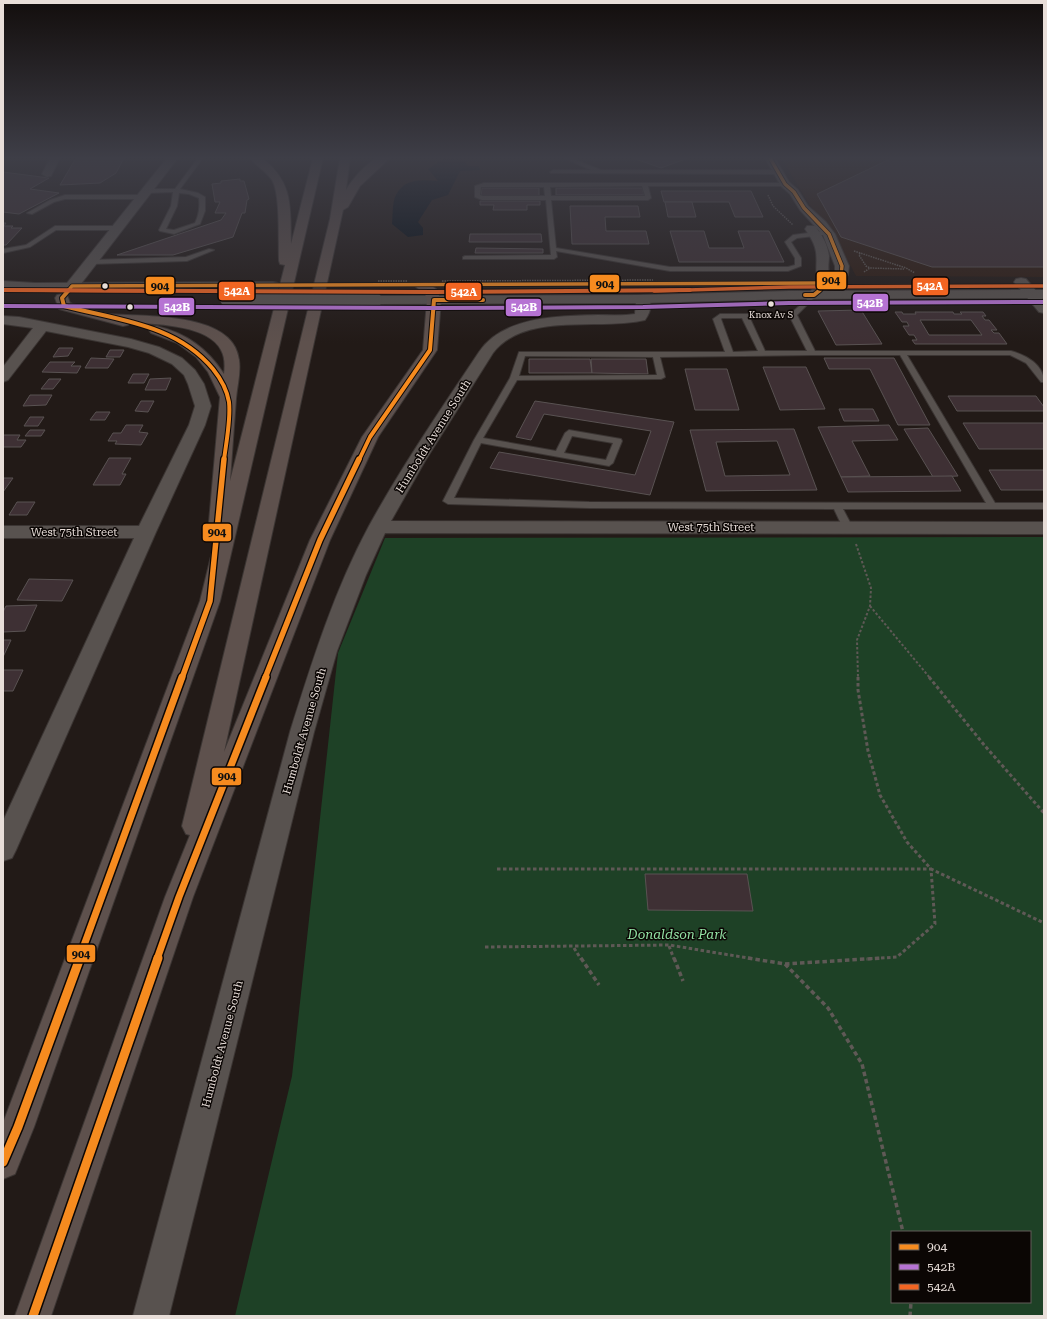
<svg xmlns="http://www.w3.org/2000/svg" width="1047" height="1319" font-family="'Roboto Serif',serif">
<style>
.built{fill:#2f1d14}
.green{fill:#1e4126;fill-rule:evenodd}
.water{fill:#030d16}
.building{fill:#3e3034;stroke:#595252;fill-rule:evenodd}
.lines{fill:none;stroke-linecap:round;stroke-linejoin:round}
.service-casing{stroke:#3b3533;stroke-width:2}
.minor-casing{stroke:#3b3533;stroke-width:2}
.tertiary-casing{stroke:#3b3533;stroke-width:2}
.motorway-casing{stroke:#3b3533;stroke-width:2}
.path-far3{stroke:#5f5956;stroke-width:1.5;stroke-dasharray:1.5 1;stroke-linecap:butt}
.path-far2{stroke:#5f5956;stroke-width:2;stroke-dasharray:2.5 2;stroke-linecap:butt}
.path-far1{stroke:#5f5956;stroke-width:3;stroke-dasharray:3.5 2.5;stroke-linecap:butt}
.path{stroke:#5f5956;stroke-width:3.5;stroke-dasharray:4.5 3;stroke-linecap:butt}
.service{fill:#58524f;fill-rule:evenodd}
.minor{fill:#58524f;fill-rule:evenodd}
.tertiary{fill:#58524f;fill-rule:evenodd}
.motorway{fill:#5e514d;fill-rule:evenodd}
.tertiary-bridge-casing{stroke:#3b3533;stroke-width:17;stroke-linecap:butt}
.tertiary-bridge{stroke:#58524f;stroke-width:16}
.bus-1-far4-casing{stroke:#0b0604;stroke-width:5}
.bus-1-far3-casing{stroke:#0b0604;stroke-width:6}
.bus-1-far2-casing{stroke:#0b0604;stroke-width:8}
.bus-1-far1-casing{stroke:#0b0604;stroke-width:10}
.bus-1-casing{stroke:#0b0604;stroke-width:12}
.bus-2-casing{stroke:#0b0604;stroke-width:6}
.bus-3-far1-casing{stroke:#0b0604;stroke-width:5}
.bus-3-casing{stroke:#0b0604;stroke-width:6}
.bus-1-far4{stroke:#f68b1f;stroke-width:3.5}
.bus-1-far3{stroke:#f68b1f;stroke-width:4}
.bus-1-far2{stroke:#f68b1f;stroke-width:5.5}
.bus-1-far1{stroke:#f68b1f;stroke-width:7}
.bus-1{stroke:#f68b1f;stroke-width:9}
.bus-2{stroke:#b673d3;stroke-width:4}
.bus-3-far1{stroke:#f26522;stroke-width:3.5}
.bus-3{stroke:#f26522;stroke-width:4}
.bus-dot{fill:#e8ded9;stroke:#0b0604;stroke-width:1.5}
.labels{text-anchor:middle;stroke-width:3;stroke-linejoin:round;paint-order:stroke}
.far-bus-label{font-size:9px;fill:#e8ded9;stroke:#0b0604}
.street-label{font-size:11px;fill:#e8ded9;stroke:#0b0604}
.near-park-label{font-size:13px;font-style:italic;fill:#92e2a4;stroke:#0b0604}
.line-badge{stroke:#0b0604;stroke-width:1.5}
.badge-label{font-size:11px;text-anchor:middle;font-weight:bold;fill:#fff}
.pale-badge-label{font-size:11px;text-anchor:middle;font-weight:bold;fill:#111}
</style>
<rect width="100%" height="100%" fill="#221a17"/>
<!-- built -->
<path class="built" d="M781 158H1044V277L856 276 833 233 809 204Z"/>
<!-- green -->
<path class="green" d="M1044 537V1316H235L292 1076 338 653 385 538ZM892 1232H1030V1302H892Z"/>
<!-- water -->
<path class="water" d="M443 159 463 160 468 166H479L480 170 460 171 448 195 432 200 418 222 423 228V235L408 237 392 224C393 216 392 202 396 195 405 178 421 180 438 181L428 169Z"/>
<!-- building -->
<g class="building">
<path d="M76 158H124L116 173 100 183 60 185Z"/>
<path d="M633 158H688L661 168Z"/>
<path d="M892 158H1044V267H932L841 237 817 194Z"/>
<path d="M3 172 49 178 30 189 59 193 19 214 3 212Z"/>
<path d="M240 179V181H244L249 199 247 200 245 213H242L233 237 173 255H117L221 220 226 213H215L220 202H215L212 184 221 183V181Z"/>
<path d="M482 188H539V196H481Z"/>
<path d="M556 188H642L644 195H556Z"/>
<path d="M661 191H751L763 217H735L729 202H664Z"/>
<path d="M480 201H540V205H527V210H493L494 205H480Z"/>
<path d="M665 202H692L696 217H668Z"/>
<path d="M570 206H638L640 217H605L606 231H646L649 244H572Z"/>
<path d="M3 223H6L4 226H13L11 228H22L6 245H3Z"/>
<path d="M670 231H704L709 248H744L738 231H769L784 262H679Z"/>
<path d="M470 234H541L542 242H469Z"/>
<path d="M476 248 543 249V253H475Z"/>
<path d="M861 310 882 344 836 345 818 311Z"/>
<path d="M895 312H902L903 314H916L915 312H953L954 314H962L960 312H983L986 316H982L985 320H989L997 330H991L994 333H999L1007 344H915L912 340H917L914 335H909L903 326H909L907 322H902ZM920 320H971L982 335H929Z"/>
<path d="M59 348H73L68 356 53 357Z"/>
<path d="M110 350H124L120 357H106Z"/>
<path d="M91 358 114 359 108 368H85Z"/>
<path d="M824 358H894L930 425H898L870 369H829Z"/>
<path d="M529 359H590L592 373H529Z"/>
<path d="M591 359H646L648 374 592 373Z"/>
<path d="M50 362H75L71 366H81L77 373 42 372Z"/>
<path d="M763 367H806L825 409 780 410Z"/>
<path d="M685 369H727L739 410H695Z"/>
<path d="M133 374H149L144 383H128Z"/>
<path d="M171 378 166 390H145L150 379Z"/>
<path d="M49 379H61L53 389H41Z"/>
<path d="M30 395H52L46 405 23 406Z"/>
<path d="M948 396H1036L1044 407V411H957Z"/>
<path d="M141 401H154L148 412 135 411Z"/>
<path d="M535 401 674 422 650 495 490 468 499 452 635 475 651 431 544 414 531 440 516 437Z"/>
<path d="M839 409H873L879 421H844Z"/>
<path d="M96 412H110L105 420H90Z"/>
<path d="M30 417H44L38 426H24Z"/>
<path d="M963 423H1044V449H979Z"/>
<path d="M126 425H143L139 432 148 433 141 445 115 444 117 441H108L113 433H121Z"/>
<path d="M889 425 898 440 852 441 870 476 841 477 818 427Z"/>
<path d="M928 428 958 476 933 477 904 429Z"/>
<path d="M794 429 817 490 706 491 690 430ZM777 441 790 475 725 476 716 442Z"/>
<path d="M30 430H45L41 436H25Z"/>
<path d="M3 435H20L17 440H26L21 447H3Z"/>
<path d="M109 458H131L122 474H126L120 485H93Z"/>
<path d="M989 470H1044V490H1001Z"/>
<path d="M952 476 961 491 848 492 841 477Z"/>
<path d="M3 478H13L3 492Z"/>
<path d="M17 502H35L27 515H9Z"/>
<path d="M29 579 73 580 62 601 17 600Z"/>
<path d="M37 605 25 631 3 632V612L6 606Z"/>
<path d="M3 640H11L3 657Z"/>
<path d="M3 670H23L13 691H3Z"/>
<path d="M645 874H747L753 911 648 910Z"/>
</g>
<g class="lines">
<defs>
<g id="service">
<path d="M198 158H203L180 189 198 193 205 197V211L200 224 174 234 160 231 159 230 171 206 173 192 147 193 144 191 147 189H175ZM179 193 189 194 199 198C200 207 199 215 195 223L174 230 166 229 177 206Z"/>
<path d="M564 158H571L601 170H778L781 172 778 174 551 173 550 172 553 170H591Z"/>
<path d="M484 183H787V185L785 186H648L651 198 648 200H551L556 248 670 267H788L795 265V258L785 242 786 241 793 235 823 231 826 233 823 235 797 238 791 242 801 258V266L788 271H670L556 251 557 257 554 259H463V257L465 256 551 255 546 200H482L475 197V186ZM642 186 645 196H551L550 187ZM481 187H544L545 196H483L480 195Z"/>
<path d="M65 195H142L145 197 142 199H65L54 202 32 214 27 213 50 200Z"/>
<path d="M55 226H118L121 228 118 230H56L30 247 3 253V249L26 245Z"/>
<path d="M209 249 214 250 187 261 91 264 88 262 91 260 186 257Z"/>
<path d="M814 293 816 294V296L797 315 815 351H1011C1026 355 1044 365 1044 382H1041L1026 363 1010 355H907L995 503H1044V509H843L853 528 848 531 843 528 834 509 589 508 448 504 443 501 474 440 510 378 519 352H725L713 319 720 314H748L765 351H807L789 315ZM722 318H742L758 351 733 352 721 319ZM812 355H900L986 503 589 502 454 498 481 443 609 466 613 463 622 441 621 439 569 430 565 433 556 451 483 438 517 380 661 379 665 377 660 357ZM525 356 653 357 657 375 519 376ZM572 436 613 443 606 460 564 453Z"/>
</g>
<g id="minor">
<path d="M50 158H60L51 176 47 177 42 174Z"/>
<path d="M167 158H178L77 289H67L65 286 67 283Z"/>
<path d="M1021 278 1026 279 1044 300V313L1039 312 1014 282 1016 279Z"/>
<path d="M827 279 832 280 834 283C828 291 819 300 809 298L807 295C812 289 819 281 827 279Z"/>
<path d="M643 295 648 296C653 304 650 313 645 320 600 331 525 311 493 353L425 461 391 521 1044 522V534L385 533 366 575 337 651 314 732 169 1316H133L290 732C312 662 334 591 369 526 402 466 441 409 479 352 503 316 559 316 598 315 610 315 623 316 635 314L636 299 638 296Z"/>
<path d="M3 316 19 317 131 339 159 347 182 358 195 370 204 384 211 406 205 425 156 532 16 850 12 858 3 861V821L134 538H3V526H139L189 425 195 406 188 384 184 375 172 364 149 353 128 347 46 331 8 380 3 382V367L33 328 3 324Z"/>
</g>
<g id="tertiary">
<path d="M765 158H775L789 182 798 190 808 206 826 222 835 234 849 266 848 275 846 278 827 287 822 286C813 272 818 267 816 252 815 244 810 236 805 229L807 226H815C822 235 828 245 829 256 829 263 827 269 830 276L835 273V266L823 235 800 210 790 194 781 186Z"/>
<path d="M3 281 35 283 273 282 278 283 280 286 278 289 273 290 35 291 3 289Z"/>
<path d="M1044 290V298L789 299 643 303 374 304 369 303 367 300 369 297 374 296 643 295 789 291Z"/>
</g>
<g id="motorway">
<path d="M250 158H262C294 183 290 207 291 244L313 158H323L220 601 34 1127 15 1174 3 1179V1123L200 601 218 528 211 526 209 522 220 397 208 372 196 357 177 343 151 333 149 330 151 327 156 326C186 333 207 348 224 374 225 366 225 357 221 350 209 326 160 324 136 323H130L128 325 123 326 59 309 55 298 57 295 62 294 67 295 70 303C82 307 96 312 108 314 142 317 234 311 239 360 241 373 237 386 236 399 234 426 232 453 230 481L285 265 280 264 279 261C278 242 281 195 272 180 266 171 256 166 250 158Z"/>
<path d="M340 158H350L346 190C351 181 367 162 377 159 381 157 386 158 390 158L360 186 348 207 343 210 224 752 310 540 362 437 423 350 427 300 425 294 415 286 417 283H427L436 289 441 300 437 350 378 437 330 540 193 897 51 1316H15L165 897 190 835 186 834 182 826 330 219Z"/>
</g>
</defs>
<!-- service casing -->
<use href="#service" class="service-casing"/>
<!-- minor casing -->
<use href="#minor" class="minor-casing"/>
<!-- tertiary casing -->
<use href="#tertiary" class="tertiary-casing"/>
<!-- motorway casing -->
<use href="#motorway" class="motorway-casing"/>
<!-- path-far3 -->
<g class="path-far3">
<path d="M768 195 773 206 793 225"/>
<path d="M854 251 906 268 915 273"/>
<path d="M860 253 859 255 866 266 870 268 904 269"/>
<path d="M864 272 870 268"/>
<path d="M378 281H407"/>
<path d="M442 281 653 280"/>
<path d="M28 307 47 306"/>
<path d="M186 308H213"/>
</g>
<!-- path-far2 -->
<g class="path-far2">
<path d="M856 544 871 588 870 606 857 640 858 678"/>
<path d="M870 606 930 678"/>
</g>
<!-- path-far1 -->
<g class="path-far1">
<path d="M858 677V690L868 751 880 795 907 842 931 869 1044 923"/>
<path d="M929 677 985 746 1044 813"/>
<path d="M497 869H931L935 924 897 957 866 959"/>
<path d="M669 946 674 959"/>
<path d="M485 947 669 945 754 959"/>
<path d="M574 948 581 959"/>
</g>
<!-- path -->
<g class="path">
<path d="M581 958 599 985"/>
<path d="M674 958 683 981"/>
<path d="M748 958 785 964 882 958"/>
<path d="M785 964 828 1008 862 1064 903 1232"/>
<path d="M910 1316 911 1302"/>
</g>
<!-- service -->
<use href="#service" class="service"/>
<!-- minor -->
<use href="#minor" class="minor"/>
<!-- tertiary -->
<use href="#tertiary" class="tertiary"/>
<!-- motorway -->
<use href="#motorway" class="motorway"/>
<defs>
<path id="tertiary-bridge" d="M228 299 374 300"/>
</defs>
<!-- tertiary-bridge casing -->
<use href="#tertiary-bridge" class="tertiary-bridge-casing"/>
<!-- tertiary-bridge -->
<use href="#tertiary-bridge" class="tertiary-bridge"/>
<defs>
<g id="bus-1-far4">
<path d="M770 158 785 184 794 192 804 208 829 234 842 266 841 275 827 283 819 291"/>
<path d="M68 291 72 286 827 283"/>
</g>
<g id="bus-1-far3">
<path d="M69 290 62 298 64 306C117 320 176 324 213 369 221 379 227 390 229 402 231 420 226 443 224 460"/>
<path d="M805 295H814L820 290"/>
<path d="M359 460 370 437 430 350 434 300H483"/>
</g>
<g id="bus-1-far2">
<path d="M182 678 210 601 224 459"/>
<path d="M265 678 320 540 359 459"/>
</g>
<g id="bus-1-far1">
<path d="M79 959 182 677"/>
<path d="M157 959 179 897 266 677"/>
</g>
<g id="bus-1">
<path d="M3 1162 18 1127 80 958"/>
<path d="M33 1316 158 958"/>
</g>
<path id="bus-2" d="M3 306 434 308 643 307 789 303 1044 302"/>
<g id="bus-3-far1">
<path d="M3 290 156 291"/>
<path d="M654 291 789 287 1044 286"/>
</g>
<path id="bus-3" d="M3 290 434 292 690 290"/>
</defs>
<!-- bus-1-far4 casing -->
<use href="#bus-1-far4" class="bus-1-far4-casing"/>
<!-- bus-1-far3 casing -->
<use href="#bus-1-far3" class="bus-1-far3-casing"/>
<!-- bus-1-far2 casing -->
<use href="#bus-1-far2" class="bus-1-far2-casing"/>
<!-- bus-1-far1 casing -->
<use href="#bus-1-far1" class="bus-1-far1-casing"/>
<!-- bus-1 casing -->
<use href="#bus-1" class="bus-1-casing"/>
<!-- bus-2 casing -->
<use href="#bus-2" class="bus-2-casing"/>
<!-- bus-3-far1 casing -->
<use href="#bus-3-far1" class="bus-3-far1-casing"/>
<!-- bus-3 casing -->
<use href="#bus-3" class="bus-3-casing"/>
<!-- bus-1-far4 -->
<use href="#bus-1-far4" class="bus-1-far4"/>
<!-- bus-1-far3 -->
<use href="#bus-1-far3" class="bus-1-far3"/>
<!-- bus-1-far2 -->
<use href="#bus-1-far2" class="bus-1-far2"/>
<!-- bus-1-far1 -->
<use href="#bus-1-far1" class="bus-1-far1"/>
<!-- bus-1 -->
<use href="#bus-1" class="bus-1"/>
<!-- bus-2 -->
<use href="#bus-2" class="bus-2"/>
<!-- bus-3-far1 -->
<use href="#bus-3-far1" class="bus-3-far1"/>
<!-- bus-3 -->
<use href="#bus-3" class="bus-3"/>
</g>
<!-- sky -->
<linearGradient id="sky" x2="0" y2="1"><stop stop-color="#130e0d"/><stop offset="0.46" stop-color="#3e3e47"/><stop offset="1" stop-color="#3e3e47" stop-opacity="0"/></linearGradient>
<rect width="1047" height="343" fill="url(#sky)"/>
<!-- markers -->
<g class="bus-dot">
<circle cx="105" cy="286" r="3.5"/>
<circle cx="771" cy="304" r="3.5"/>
<circle cx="130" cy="307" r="3.5"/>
</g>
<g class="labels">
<!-- far-bus labels -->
<g class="far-bus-label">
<text x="771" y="318">Knox Av S</text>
</g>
<!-- street labels -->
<g class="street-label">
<text transform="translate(433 436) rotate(-58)" y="4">Humboldt Avenue South</text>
<text x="711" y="531">West 75th Street</text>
<text x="74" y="536">West 75th Street</text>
<text transform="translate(304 731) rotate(-74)" y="4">Humboldt Avenue South</text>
<text transform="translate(222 1044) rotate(-75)" y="4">Humboldt Avenue South</text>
</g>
<!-- near-park labels -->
<g class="near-park-label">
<text x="677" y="939">Donaldson Park</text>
</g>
</g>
<g class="line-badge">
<rect x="816" y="271" width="31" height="19" rx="4" fill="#f68b1f"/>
<rect x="589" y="274" width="31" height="19" rx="4" fill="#f68b1f"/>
<rect x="145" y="276" width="30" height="19" rx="4" fill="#f68b1f"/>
<rect x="912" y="277" width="37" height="19" rx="4" fill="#f26522"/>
<rect x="218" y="281" width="37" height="20" rx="4" fill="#f26522"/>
<rect x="445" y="282" width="37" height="19" rx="4" fill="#f26522"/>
<rect x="852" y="293" width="37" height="19" rx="4" fill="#b673d3"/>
<rect x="158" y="297" width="37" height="19" rx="4" fill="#b673d3"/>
<rect x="505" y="298" width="37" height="19" rx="4" fill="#b673d3"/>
<rect x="202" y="523" width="30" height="19" rx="4" fill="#f68b1f"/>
<rect x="211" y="767" width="31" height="19" rx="4" fill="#f68b1f"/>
<rect x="66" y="944" width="30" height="19" rx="4" fill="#f68b1f"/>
</g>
<g class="badge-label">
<text x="930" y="290">542A</text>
<text x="237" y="295">542A</text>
<text x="464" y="296">542A</text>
<text x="870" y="307">542B</text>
<text x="177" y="311">542B</text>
<text x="524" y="311">542B</text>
</g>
<g class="pale-badge-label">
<text x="831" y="284">904</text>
<text x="605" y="288">904</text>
<text x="160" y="290">904</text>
<text x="217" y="536">904</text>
<text x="227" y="780">904</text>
<text x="81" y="958">904</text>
</g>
<!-- border -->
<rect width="1047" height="1319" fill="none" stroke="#e8ded9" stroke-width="8"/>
<!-- legend -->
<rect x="891" y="1231" width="140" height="72" fill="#0b0604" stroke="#635c59"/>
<rect x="899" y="1244" width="20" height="6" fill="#f68b1f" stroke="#635c59"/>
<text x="927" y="1251" font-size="12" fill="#e8ded9">904</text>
<rect x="899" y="1264" width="20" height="6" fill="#b673d3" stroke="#635c59"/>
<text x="927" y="1271" font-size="12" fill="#e8ded9">542B</text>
<rect x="899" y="1284" width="20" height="6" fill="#f26522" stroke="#635c59"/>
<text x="927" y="1291" font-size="12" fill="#e8ded9">542A</text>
</svg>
